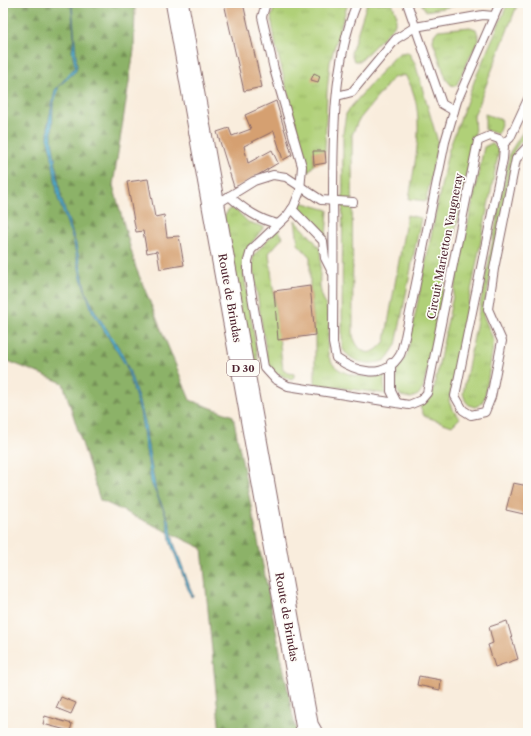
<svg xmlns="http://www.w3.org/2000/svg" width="531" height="736" font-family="'Libre Caslon Text',serif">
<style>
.grass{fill:url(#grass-tufts);stroke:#7d7852}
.forest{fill:url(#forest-firs);stroke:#6b684a}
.water{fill:url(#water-waves);stroke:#4c677c}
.building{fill:#d5a071}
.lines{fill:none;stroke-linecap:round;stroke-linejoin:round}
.lane-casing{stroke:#876769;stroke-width:10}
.primary-casing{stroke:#876769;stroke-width:24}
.lane{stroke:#fff;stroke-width:8}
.primary{stroke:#fff;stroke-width:22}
.labels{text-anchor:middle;stroke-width:3.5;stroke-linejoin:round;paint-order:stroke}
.shield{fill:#fdfcf7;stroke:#806168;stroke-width:1}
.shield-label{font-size:10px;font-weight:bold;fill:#4a1f2b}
.street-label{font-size:11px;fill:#4a1f2b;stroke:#fdfcf7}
</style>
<defs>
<pattern id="grass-tufts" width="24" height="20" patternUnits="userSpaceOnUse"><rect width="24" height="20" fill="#b0d078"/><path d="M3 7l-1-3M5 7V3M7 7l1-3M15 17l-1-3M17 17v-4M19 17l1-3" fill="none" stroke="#99b268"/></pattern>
<pattern id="forest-firs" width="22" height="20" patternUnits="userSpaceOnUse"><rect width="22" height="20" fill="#8cb268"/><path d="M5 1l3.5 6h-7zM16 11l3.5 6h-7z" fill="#749056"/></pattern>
<pattern id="water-waves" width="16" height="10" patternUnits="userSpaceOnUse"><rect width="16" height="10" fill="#4eafcd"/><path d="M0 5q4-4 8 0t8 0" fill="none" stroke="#438ea7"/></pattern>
</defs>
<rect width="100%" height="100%" fill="#fdfcf7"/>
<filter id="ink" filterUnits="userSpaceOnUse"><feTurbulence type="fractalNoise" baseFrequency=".025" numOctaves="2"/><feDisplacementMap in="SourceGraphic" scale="8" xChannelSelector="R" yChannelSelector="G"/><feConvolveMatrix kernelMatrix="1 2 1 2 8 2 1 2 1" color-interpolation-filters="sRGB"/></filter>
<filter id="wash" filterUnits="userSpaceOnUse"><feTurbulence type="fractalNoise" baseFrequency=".012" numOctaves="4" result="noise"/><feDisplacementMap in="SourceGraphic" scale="16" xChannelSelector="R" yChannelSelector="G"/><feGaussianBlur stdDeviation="0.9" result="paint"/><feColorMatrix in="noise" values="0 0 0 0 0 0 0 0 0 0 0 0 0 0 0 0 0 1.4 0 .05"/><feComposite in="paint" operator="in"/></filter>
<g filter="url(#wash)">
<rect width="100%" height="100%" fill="#f9eddd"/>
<!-- grass -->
<g class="grass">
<path d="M276 3H348L330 62 327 92 325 151 313 152 314 165 308 172 276 47 271 17Z"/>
<path d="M367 3H392L397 16 394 26 360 61H354L351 53Z"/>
<path d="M421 3H454V6L426 11Z"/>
<path d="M508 3H518L474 116 475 135 423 389 418 395 411 398 401 396 396 390 397 369 407 355 448 152 475 79Z"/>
<path d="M470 27 476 29 479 38 456 86 451 85 446 79 433 41 434 35 438 30Z"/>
<path d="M408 52 415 63 438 142 426 201 409 199C415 161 428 110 405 75L393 78 358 121 352 135 353 336C360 356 372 358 385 341L407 215 421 218 396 345C393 349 389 357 385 360 370 367 348 362 342 347L343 133 346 114 351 107 393 58 400 53Z"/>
<path d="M485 114 502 120 498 134 485 130Z"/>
<path d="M526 127 528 128V137L521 141 514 151 483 315 494 341 485 397 481 404 475 407C466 405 465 401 463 393L510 152Z"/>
<path d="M492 143 499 151 449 401 452 409 460 418 452 426 424 416 420 407 432 397 484 147Z"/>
<path d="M301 202 328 210 326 237 299 209Z"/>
<path d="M230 208 238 212 248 222 264 227 246 250 242 262 260 372 252 375 223 218Z"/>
<path d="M295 220C300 226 318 243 320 250 322 262 319 275 320 287 321 296 326 304 328 313 331 326 326 340 328 353 332 377 366 379 384 375V385L386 394 315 384V335L310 286V257L298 244Z"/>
<path d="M278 229 283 237 269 253 283 370 288 373 294 374V377L291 380 274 372 268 364 253 268V256Z"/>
</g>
<!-- forest -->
<path class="forest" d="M3 3H135L134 50 113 185 136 268 190 400 233 416 295 726 300 733H220L202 548 100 500 63 383 3 359Z"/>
<!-- water -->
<path class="water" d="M71 3H72L77 67 76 71 59 86 53 106 52 139 61 197 76 244 86 292 95 311 121 351 130 372 145 421 147 440 156 491 169 521 174 543 193 596 191 597 171 544 165 513 151 483 140 412 126 366 92 311 81 278 73 240 58 199 51 152 48 142V124L55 90 75 67 72 51 74 36Z"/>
<g id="blocks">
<!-- building -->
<g class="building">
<path d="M224 3H243L262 87 244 91Z"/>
<path d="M314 73 320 76 318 82 311 80Z"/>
<path d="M276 101 292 155 283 160 274 131 244 146 248 163 272 150 278 163 243 184 234 187 217 132 229 128 232 136 251 129 245 115Z"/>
<path d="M313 151H325L326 163 314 165Z"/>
<path d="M148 179 155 217 164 215 167 237 179 236 184 265 160 269 157 251 147 253 143 231 136 232 127 182Z"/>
<path d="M310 286 315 335 278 340 274 291Z"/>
<path d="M513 483 528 486V515L506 510Z"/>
<path d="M507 621 518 659 495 667 488 645 493 643 489 627Z"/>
<path d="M419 676 441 680 440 690 417 685Z"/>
<path d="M61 697 76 703 71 714 56 708Z"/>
<path d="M45 716 72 724 70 731 43 724Z"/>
</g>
</g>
</g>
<g filter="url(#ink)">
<use href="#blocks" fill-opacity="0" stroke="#876769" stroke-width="1"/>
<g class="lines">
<defs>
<g id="lane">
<path d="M266 3 262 17 274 69 302 166 300 191 294 206 287 216 251 250 248 261V273L264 367 275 379 288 386 409 405 421 400 427 393 478 141 490 136 499 139 504 147 503 159 455 396 463 410 471 415 485 412 491 397 502 341 488 309 494 269 516 159 528 146"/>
<path d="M357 3C333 61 333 139 333 201 334 248 333 296 333 343L336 358C356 372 384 381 400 355 402 351 403 343 405 337L445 142 457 101 500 3"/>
<path d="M407 3 442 104 454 111"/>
<path d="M337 96 352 92 396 39 415 27 483 15 494 16"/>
<path d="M502 145 510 138 528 99"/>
<path d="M229 196C244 209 259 220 278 224"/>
<path d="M215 205 254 181 273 175 286 177 321 200 353 202"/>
<path d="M292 209 323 241 325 258 332 272"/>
<path d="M391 363V391L397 403"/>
</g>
<path id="primary" d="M177 3 307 726 311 733"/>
</defs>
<!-- lane casing -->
<use href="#lane" class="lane-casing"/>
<!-- primary casing -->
<use href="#primary" class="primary-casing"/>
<!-- lane -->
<use href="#lane" class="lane"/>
<!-- primary -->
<use href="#primary" class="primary"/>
</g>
</g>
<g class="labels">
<!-- shield labels -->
<rect class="shield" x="227" y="360" width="32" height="16" rx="3"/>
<g class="shield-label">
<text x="243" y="372">D 30</text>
</g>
<!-- street labels -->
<g class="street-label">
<text transform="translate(445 246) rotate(-79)" y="4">Circuit Marietton Vaugneray</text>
<text transform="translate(230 298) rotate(80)" y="4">Route de Brindas</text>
<text transform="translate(287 617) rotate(80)" y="4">Route de Brindas</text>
</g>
</g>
<!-- margin -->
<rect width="531" height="736" fill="none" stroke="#fdfcf7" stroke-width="16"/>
</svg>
